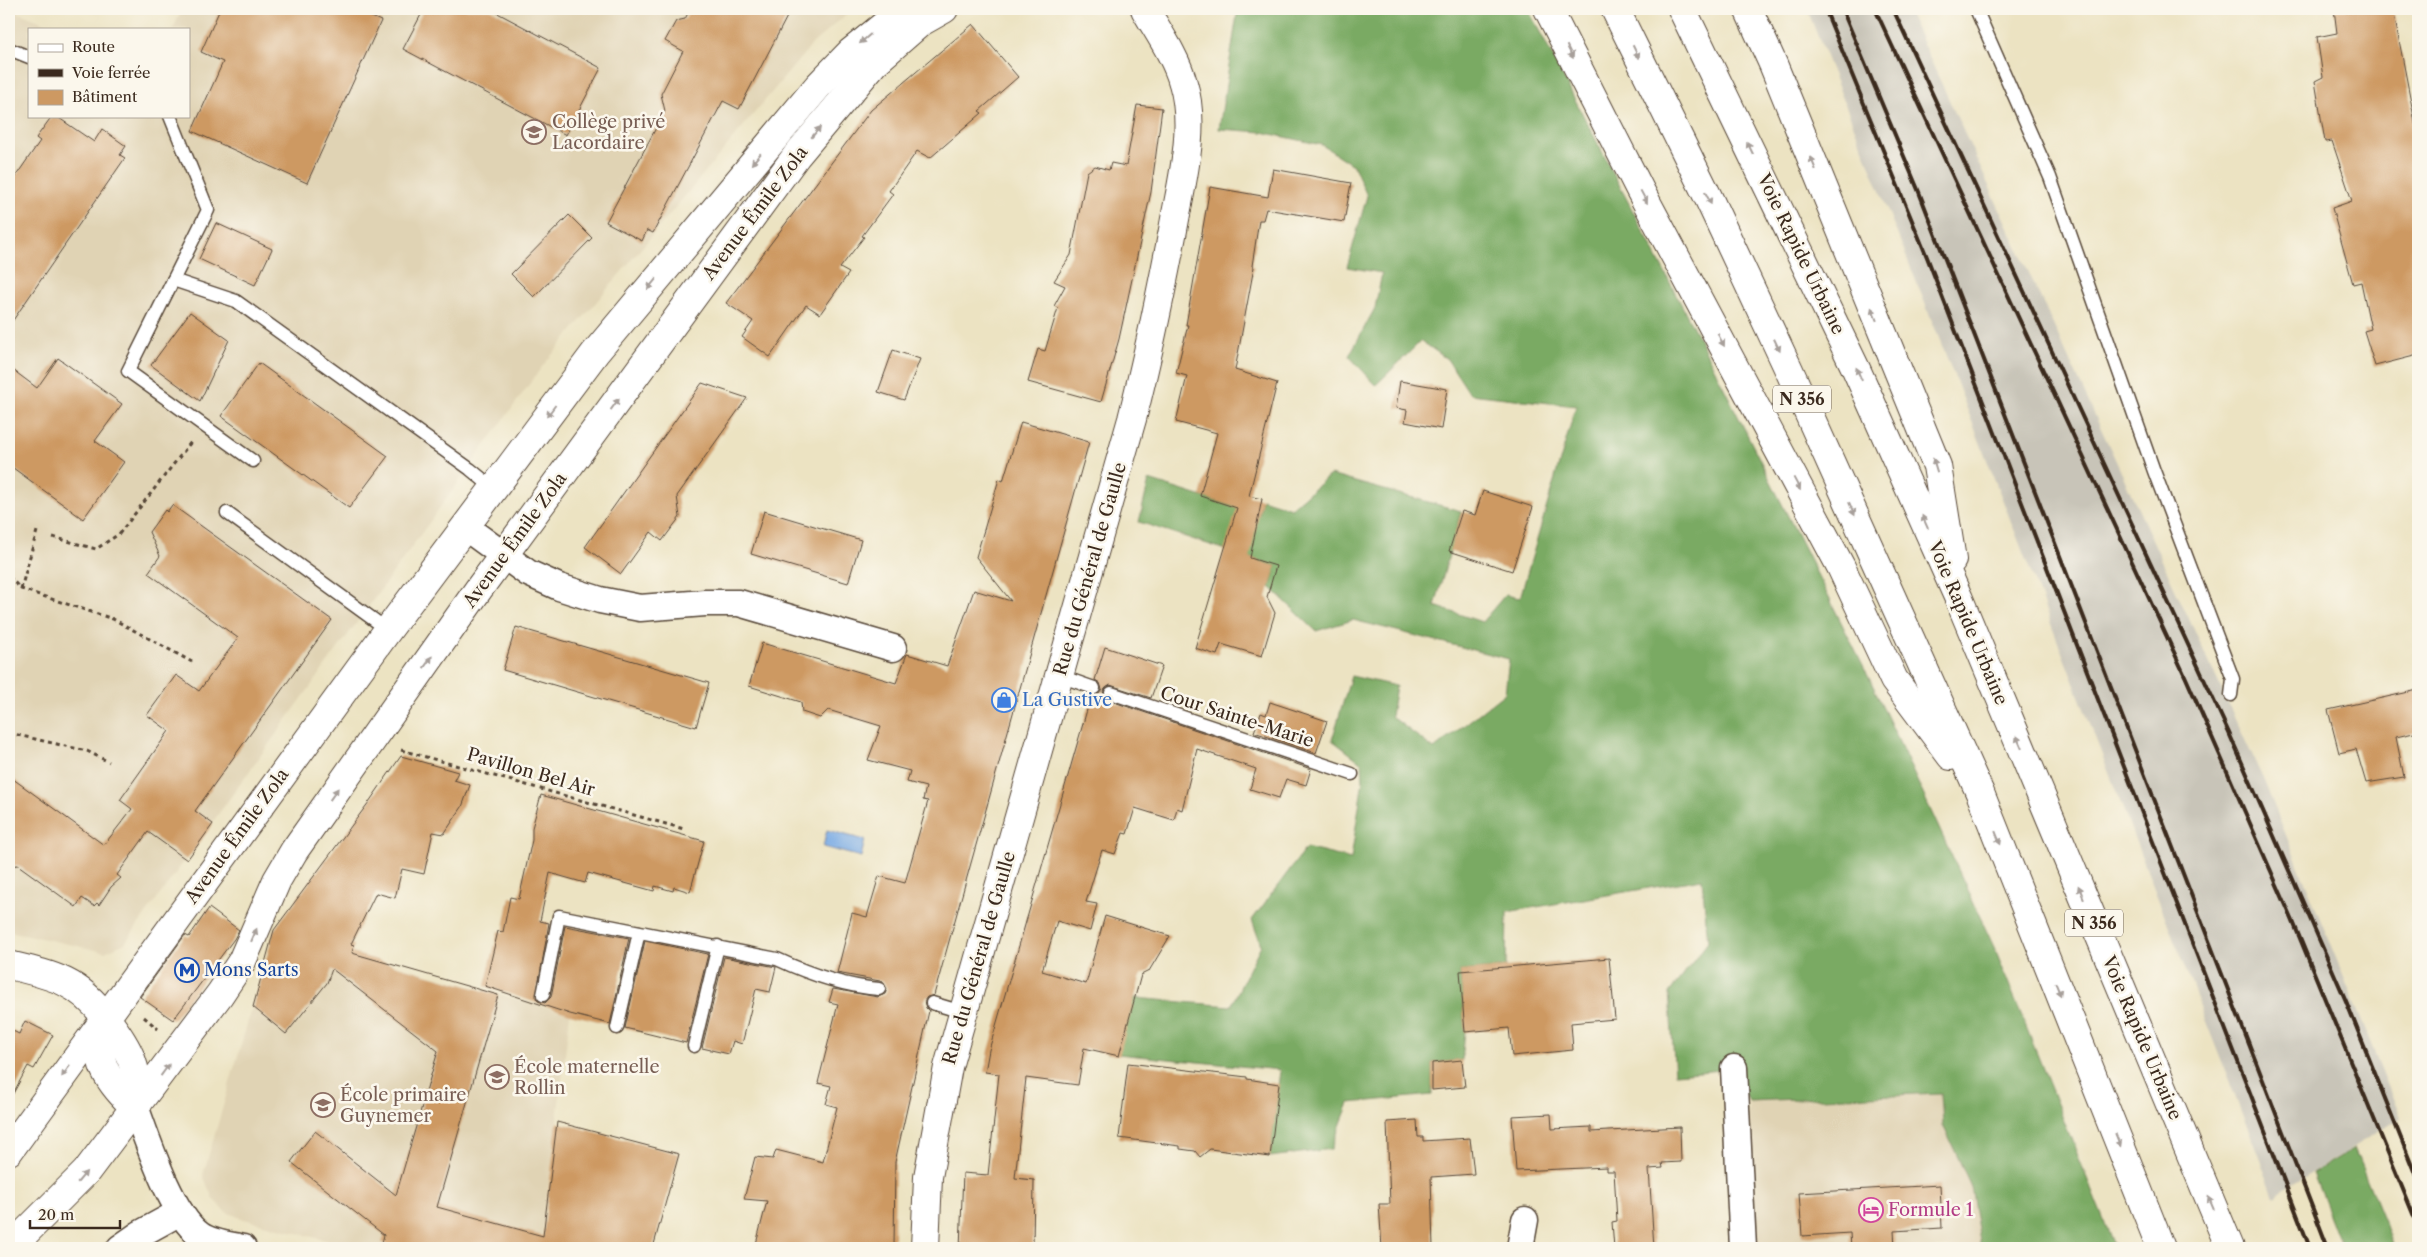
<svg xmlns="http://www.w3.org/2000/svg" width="2427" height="1257" font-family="'Libre Caslon Text',serif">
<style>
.built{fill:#e0d3b4}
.industrial{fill:#c8c4b8}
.forest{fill:#7aaa64;stroke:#5a6a41}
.water{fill:#79aae4;stroke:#5a6a81}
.building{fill:#cd9962}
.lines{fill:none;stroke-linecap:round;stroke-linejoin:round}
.service-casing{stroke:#564637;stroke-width:15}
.minor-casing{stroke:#564637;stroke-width:29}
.tertiary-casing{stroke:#564637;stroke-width:30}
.secondary-casing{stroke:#564637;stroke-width:30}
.trunk-casing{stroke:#564637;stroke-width:30}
.path{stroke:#564637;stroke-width:3;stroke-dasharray:4 4;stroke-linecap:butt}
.service{stroke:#fff;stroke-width:12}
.minor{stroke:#fff;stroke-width:26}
.tertiary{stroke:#fff;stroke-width:28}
.secondary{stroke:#fff;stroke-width:28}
.trunk{stroke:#fff;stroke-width:28}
.rail{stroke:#3b2a1e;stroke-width:4}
.oneway{fill:#a79f9a}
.labels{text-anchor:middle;stroke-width:5;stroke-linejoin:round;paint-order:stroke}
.shield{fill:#fbf7ec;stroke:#75685c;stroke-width:1}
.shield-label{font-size:16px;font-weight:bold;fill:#3b2a1e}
.education-label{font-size:18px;fill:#785e54;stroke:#fbf7ec;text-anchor:start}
.street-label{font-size:18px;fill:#3b2a1e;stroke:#fbf7ec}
.shop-label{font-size:18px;fill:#366cbe;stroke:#fbf7ec;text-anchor:start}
.transit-label{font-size:18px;fill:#164399;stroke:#fbf7ec;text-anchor:start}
.hotel-label{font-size:18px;fill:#b23c85;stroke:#fbf7ec;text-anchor:start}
</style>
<rect width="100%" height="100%" fill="#fbf7ec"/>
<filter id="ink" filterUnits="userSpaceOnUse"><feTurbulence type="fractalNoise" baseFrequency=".02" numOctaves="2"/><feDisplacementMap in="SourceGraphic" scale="10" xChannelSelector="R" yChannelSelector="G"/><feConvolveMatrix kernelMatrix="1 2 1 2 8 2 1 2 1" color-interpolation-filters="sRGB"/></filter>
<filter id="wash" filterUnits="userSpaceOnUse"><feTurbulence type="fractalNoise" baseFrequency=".0096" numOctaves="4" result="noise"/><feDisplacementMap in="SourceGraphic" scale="20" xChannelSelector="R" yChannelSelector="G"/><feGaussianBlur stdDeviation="1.12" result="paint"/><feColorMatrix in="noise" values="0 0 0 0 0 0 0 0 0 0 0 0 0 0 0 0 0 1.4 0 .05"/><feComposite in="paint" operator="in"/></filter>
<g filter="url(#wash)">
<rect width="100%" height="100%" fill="#ece3c2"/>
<!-- built -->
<g class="built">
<path d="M9 9 60 29H29V116H189V29H173L182 9H853L813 43 541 368 125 943 105 952 9 931Z"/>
<path d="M338 949 570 1014 541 1248H355L244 1219 226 1212 213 1199 203 1175 252 1007 286 1034 306 1010 313 984 326 987Z"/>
<path d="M1954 1093 2017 1248H1735L1749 1101Z"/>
</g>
<!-- industrial -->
<path class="industrial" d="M1807 9H1907L2264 781 2401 1118 2274 1196 1955 378Z"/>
<!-- forest -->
<g class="forest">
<path d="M1238 9H1528L1704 348 1875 690 1994 947 2115 1248H1981L1971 1186 1943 1125 1941 1093 1749 1101 1734 1069 1675 1074 1669 993 1708 942 1702 879 1507 912 1506 967 1460 971 1465 1032 1462 1060 1432 1063V1095L1349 1103 1331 1149 1270 1157 1280 1070 1107 1053 1135 998 1231 1006 1261 945 1252 920 1306 848 1351 859 1363 780 1362 763 1332 740 1351 676 1396 686 1391 716 1434 749 1505 693 1509 659 1353 620 1316 631 1270 587 1276 566 1139 522 1149 480 1259 515 1262 499 1291 508 1330 475 1461 511 1435 606 1482 622 1505 595 1520 598 1576 406 1470 394 1447 359 1421 341 1376 385 1349 356 1375 308 1382 273 1347 267 1367 196 1354 166 1322 145 1262 132 1219 129Z"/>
<path d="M2354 1148 2395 1248H2342L2313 1173Z"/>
</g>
<!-- water -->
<path class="water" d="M827 830 865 840 861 857 823 847Z"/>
<g id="blocks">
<!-- building -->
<g class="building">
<path d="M220 9H353L381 21 307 183 192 131 223 62 201 52Z"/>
<path d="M424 9H490L601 68 566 135 403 49Z"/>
<path d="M690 9H791L739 109 723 101 653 233 647 230 642 241 606 222 665 111 661 94 683 51 665 41 676 21 685 19Z"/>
<path d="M2334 9H2393L2418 138V355L2375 366 2364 331 2371 329 2361 282 2353 284 2332 208 2352 201 2332 141 2325 142 2315 81 2323 77 2317 37 2337 33Z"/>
<path d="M973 24 1018 77 979 111 982 113 930 158 917 151 889 191 893 194 862 236 864 237 840 268 849 273 820 314 806 305 770 357 742 337 753 321 726 303 871 110Z"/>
<path d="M1137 105 1162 108 1151 192 1119 339 1101 402 1028 382 1038 349 1045 351 1058 308 1054 306 1065 286 1054 281 1071 255 1087 172 1095 166 1109 170 1111 163 1126 166Z"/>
<path d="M52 116H56L94 142 102 129 126 146 120 155 125 158 9 326V186L40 141 36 138Z"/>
<path d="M1273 169 1351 183 1344 222 1266 209 1263 220H1259L1252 266 1254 267 1235 370 1277 383 1249 496 1262 499 1250 558 1276 566 1267 597 1275 613 1262 656 1221 644 1217 655 1195 648 1237 508 1200 496 1217 433 1176 422 1187 376 1176 373 1188 325H1186L1210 187 1268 197Z"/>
<path d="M569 215 592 238 534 297 511 274Z"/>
<path d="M216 223 272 249 255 285 199 259Z"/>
<path d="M190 312 229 340 200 401 151 365Z"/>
<path d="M893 350 920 359 904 400 878 392Z"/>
<path d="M58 358 122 404 95 441 124 462 83 519 9 465V367L37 388Z"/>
<path d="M259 363 388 456 349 508 221 416Z"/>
<path d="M1400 381 1447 389 1441 429 1405 422 1407 410 1396 408Z"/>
<path d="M702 383 747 398 677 496 680 517 662 541 651 532 621 574 585 547Z"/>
<path d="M1021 422 1089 442 934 995 927 997 924 1001 926 1008 929 1011 895 1162 894 1248H755L767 1201 744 1199 755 1157 773 1159 776 1150 823 1162 837 1107 826 1104 831 1086 818 1083 838 1004 829 1002 833 989 878 997 885 994 887 989 884 983 880 981 837 973 852 913 867 917 879 876 905 883 928 801 923 800 926 787 907 782 910 771 868 760 881 726 828 710 820 718 802 712 801 702 749 686 762 643 896 683 907 654 947 666 974 590 1011 601 976 557 999 479 1003 481Z"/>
<path d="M1483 491 1533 507 1512 571 1449 551 1462 511 1475 515Z"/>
<path d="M172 505 332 620 195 811 213 824 187 860 148 832 117 875 121 878 111 887 99 905 97 903 94 906 82 898 76 907 18 865 9 866V776L104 845 132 809 120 800 169 731 147 715 176 675 199 691 238 638 148 573 160 556 149 532 165 510 167 512Z"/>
<path d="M764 511 861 540 848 583 751 554Z"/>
<path d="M516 627 709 683 696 727 503 670Z"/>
<path d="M1105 647 1162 666 1151 698 1110 685 1103 691 1105 698 1108 700 1311 769 1306 785 1286 779 1279 798 1250 789 1256 769 1197 749 1182 810 1177 808 1174 820 1135 808 1127 834 1123 833 1115 854 1102 850 1086 902 1097 904 1090 931 1057 921 1042 971 1086 984 1105 916 1170 936 1149 971 1141 975 1119 1056 1084 1048 1078 1085 1026 1078 1015 1178 1034 1180 1033 1248H960L963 1173 988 1175 999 1074 985 1072 989 1050 1091 696 1099 694 1102 690 1100 683 1095 680Z"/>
<path d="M2418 690V732L2396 737 2404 777 2366 783 2356 749 2339 753 2328 710Z"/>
<path d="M1270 702 1327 721 1316 753 1254 732 1261 713 1266 715Z"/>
<path d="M401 756 458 772 454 780 470 785 462 807 444 834 433 832 424 874 402 869 395 898 376 893 351 944 354 945 352 953 498 995 437 1207 543 1236 557 1122 679 1154 653 1248H400L382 1243 384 1235 291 1162 315 1131 396 1195 438 1051 332 969 327 983 286 1034 253 1007 274 930 369 802Z"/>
<path d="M541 795 704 841 690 892 674 887 673 891 655 886 654 891 588 873 585 883 550 873 540 921 549 923 536 998 538 1001 545 1003 551 997 565 926 629 938 610 1024 570 1014 485 986 498 931 503 932 510 897 519 899 532 840V828Z"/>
<path d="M209 908 239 930 234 939 173 1020 140 997 185 935 189 937Z"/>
<path d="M645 941 708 954 686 1043 625 1028Z"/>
<path d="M724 957 776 967 770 992 756 989 742 1044 733 1041 729 1054 702 1048Z"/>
<path d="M1609 958 1615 1019 1571 1023 1573 1050 1512 1056 1509 1028 1465 1032 1460 971Z"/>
<path d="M25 1021 53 1035 34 1069 28 1066 9 1101V1029L19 1034Z"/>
<path d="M1462 1060 1465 1087 1432 1090V1063Z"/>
<path d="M1128 1063 1247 1077V1079L1279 1084 1270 1157 1210 1149 1200 1157 1195 1151 1180 1149V1146L1119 1138Z"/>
<path d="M1551 1114 1552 1129 1591 1127V1132L1680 1127 1681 1162 1662 1163 1663 1168 1649 1169 1654 1248H1614L1612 1222 1617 1221 1614 1171H1607V1167L1516 1171 1512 1116Z"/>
<path d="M1417 1120 1418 1137H1423V1141L1470 1138 1474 1174 1431 1177 1433 1248H1382L1379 1204H1390L1387 1122Z"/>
<path d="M1940 1185 1942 1228 1894 1231 1895 1248H1851L1850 1233 1802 1236 1799 1193Z"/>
</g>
</g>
</g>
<g filter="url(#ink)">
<use href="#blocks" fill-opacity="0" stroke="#564637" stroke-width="1"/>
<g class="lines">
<defs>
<g id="service">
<path d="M1976 9 2050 177 2154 471 2233 679 2231 695"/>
<path d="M9 49 29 57"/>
<path d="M170 116 208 210 128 371 253 461"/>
<path d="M173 280 236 301 470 469 493 488"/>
<path d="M227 513 388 630"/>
<path d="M1060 676 1094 688"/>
<path d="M1111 693 1352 774"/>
<path d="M543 995 559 916 777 959C809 974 843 986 879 989"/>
<path d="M932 1003 962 1012"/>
<path d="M617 1028 639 932"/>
<path d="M694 1046 718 946"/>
</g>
<g id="minor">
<path d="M465 527 528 573 559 587 600 600 640 608 705 603H739L893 648"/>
<path d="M1734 1068 1743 1248"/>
<path d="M136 1109C148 1142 172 1215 200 1235 211 1243 230 1245 243 1248"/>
<path d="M120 1248 140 1234 180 1212"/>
<path d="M1520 1248 1525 1220"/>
</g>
<g id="tertiary">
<path d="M9 965C51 975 78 980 105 1017"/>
<path d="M925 1248 928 1177 948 1067 1132 419C1148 356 1161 293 1173 230 1181 184 1197 129 1183 83 1176 57 1158 32 1145 9"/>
</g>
<g id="secondary">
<path d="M105 1017C129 1048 141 1069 136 1109"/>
<path d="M104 1021C92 1062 108 1081 136 1109"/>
<path d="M9 1151 388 630 595 353 818 86 851 52 904 9"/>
<path d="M10 1248 86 1172 220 994 242 961 277 880 294 851 478 590 797 155 874 63 921 22 944 9"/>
</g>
<g id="trunk">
<path d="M1548 9 1640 190 1841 567 1894 680 1951 756"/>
<path d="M1615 9 1708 197 1789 370 1980 793 2161 1248"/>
<path d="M1682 9 1856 369 1959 599 2230 1248"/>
<path d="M1748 9 1773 64 1937 466 1952 560"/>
</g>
</defs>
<!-- service casing -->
<use href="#service" class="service-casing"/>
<!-- minor casing -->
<use href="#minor" class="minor-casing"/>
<!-- tertiary casing -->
<use href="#tertiary" class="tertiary-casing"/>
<!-- secondary casing -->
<use href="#secondary" class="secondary-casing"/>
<!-- trunk casing -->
<use href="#trunk" class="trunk-casing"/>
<!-- path -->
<g class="path">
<path d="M53 537 96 549 119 534 191 442"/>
<path d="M9 577 21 589 113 619 192 662"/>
<path d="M21 589 37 531"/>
<path d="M9 733 87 751 109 762"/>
<path d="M401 750 684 829"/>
<path d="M144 1017 158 1029"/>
</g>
<!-- service -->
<use href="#service" class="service"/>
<!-- minor -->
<use href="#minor" class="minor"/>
<!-- tertiary -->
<use href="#tertiary" class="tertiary"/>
<!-- secondary -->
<use href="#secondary" class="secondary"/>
<!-- trunk -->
<use href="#trunk" class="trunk"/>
<!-- rail -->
<g class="rail">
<path d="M1825 9 1927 257 2310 1248"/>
<path d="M1842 9 1919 192 2328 1248"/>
<path d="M1875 9 2186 678 2292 919 2418 1226"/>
<path d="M1893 9 2229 733 2346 1001 2418 1181"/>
</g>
</g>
<!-- one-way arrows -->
<defs><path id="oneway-solid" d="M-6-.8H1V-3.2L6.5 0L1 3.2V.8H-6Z" transform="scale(1.25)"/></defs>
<g class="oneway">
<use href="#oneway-solid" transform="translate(865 39) rotate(139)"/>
<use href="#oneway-solid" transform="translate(1570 52) rotate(63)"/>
<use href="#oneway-solid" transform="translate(1636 52) rotate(64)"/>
<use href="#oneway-solid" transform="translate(816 132) rotate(-50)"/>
<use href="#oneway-solid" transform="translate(1750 148) rotate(-116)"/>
<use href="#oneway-solid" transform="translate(756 159) rotate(130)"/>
<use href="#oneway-solid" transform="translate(1813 163) rotate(-112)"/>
<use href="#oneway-solid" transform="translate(1644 197) rotate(62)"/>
<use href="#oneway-solid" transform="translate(1708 198) rotate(64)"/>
<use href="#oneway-solid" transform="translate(652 284) rotate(129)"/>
<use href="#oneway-solid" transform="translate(1874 314) rotate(-112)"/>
<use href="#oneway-solid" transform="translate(1721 340) rotate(62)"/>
<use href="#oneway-solid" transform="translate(1777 345) rotate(65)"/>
<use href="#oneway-solid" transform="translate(1859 374) rotate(-114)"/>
<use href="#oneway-solid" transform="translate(615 404) rotate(-54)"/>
<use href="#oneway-solid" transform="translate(551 411) rotate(127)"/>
<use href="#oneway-solid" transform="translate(1935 465) rotate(-107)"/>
<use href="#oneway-solid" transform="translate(1797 484) rotate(62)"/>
<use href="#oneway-solid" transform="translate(1852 509) rotate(66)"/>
<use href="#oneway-solid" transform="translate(1925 522) rotate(-114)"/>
<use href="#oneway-solid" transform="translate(428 662) rotate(-55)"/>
<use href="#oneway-solid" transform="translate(2019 742) rotate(-113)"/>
<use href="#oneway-solid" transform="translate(334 794) rotate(-55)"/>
<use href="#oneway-solid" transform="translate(1998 838) rotate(68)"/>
<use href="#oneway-solid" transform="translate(2081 892) rotate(-113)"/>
<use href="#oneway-solid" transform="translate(254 935) rotate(-67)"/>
<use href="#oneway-solid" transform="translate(2058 989) rotate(68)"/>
<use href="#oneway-solid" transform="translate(165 1070) rotate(-54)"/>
<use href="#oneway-solid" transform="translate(66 1071) rotate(126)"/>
<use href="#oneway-solid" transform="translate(2118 1140) rotate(68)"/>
<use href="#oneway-solid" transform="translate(82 1177) rotate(-50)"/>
<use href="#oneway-solid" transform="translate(2211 1203) rotate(-113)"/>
</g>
</g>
<!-- icons -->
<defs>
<symbol id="school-ring" viewBox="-11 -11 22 22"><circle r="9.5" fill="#fbf7ec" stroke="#8d6e63" stroke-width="1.5"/><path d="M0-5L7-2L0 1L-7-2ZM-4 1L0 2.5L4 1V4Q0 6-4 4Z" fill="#8d6e63"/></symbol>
<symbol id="shop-ring" viewBox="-11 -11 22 22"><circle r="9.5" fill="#fbf7ec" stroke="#3f7fe0" stroke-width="1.5"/><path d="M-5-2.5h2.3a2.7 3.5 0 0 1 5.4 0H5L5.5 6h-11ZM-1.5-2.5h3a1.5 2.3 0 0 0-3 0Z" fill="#3f7fe0"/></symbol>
<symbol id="metro-ring" viewBox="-11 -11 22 22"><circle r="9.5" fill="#fbf7ec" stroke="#1a4fb4" stroke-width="1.5"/><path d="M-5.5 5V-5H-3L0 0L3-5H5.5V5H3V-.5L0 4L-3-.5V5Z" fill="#1a4fb4"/></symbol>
<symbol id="hotel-ring" viewBox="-11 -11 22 22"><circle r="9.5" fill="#fbf7ec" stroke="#d1479c" stroke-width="1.5"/><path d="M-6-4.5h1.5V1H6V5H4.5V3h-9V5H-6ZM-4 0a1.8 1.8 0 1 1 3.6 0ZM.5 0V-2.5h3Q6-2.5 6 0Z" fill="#d1479c"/></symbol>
</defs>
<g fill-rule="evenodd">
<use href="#school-ring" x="520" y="118" width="28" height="28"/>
<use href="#shop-ring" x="990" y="686" width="28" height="28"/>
<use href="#metro-ring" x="173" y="956" width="28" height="28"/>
<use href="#school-ring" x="483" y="1063" width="28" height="28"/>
<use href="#school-ring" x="309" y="1091" width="28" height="28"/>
<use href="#hotel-ring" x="1857" y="1196" width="28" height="28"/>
</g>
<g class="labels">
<!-- shield labels -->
<g class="shield">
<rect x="1773" y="385.5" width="58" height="27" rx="4"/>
<rect x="2065" y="909.5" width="58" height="27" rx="4"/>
</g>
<g class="shield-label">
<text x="1802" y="405">N 356</text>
<text x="2094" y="929">N 356</text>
</g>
<!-- education labels -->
<g class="education-label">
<text x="552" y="128">Collège privé<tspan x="552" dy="21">Lacordaire</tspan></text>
<text x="514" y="1073">École maternelle<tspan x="514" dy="21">Rollin</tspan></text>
<text x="340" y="1101">École primaire<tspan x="340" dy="21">Guynemer</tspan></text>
</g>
<!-- street labels -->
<g class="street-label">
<text transform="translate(755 213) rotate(-53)" y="6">Avenue Émile Zola</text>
<text transform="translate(1801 254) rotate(64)" y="6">Voie Rapide Urbaine</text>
<text transform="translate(515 540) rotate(-54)" y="6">Avenue Émile Zola</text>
<text transform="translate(1090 569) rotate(-74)" y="6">Rue du Général de Gaulle</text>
<text transform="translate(1968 623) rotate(67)" y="6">Voie Rapide Urbaine</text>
<text transform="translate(1237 717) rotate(18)" y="6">Cour Sainte-Marie</text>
<text transform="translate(531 772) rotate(16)" y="6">Pavillon Bel Air</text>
<text transform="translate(237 836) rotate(-54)" y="6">Avenue Émile Zola</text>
<text transform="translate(979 958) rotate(-74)" y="6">Rue du Général de Gaulle</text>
<text transform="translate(2142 1038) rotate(67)" y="6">Voie Rapide Urbaine</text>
</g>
<!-- shop labels -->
<g class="shop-label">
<text x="1022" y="706">La Gustive</text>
</g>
<!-- transit labels -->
<g class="transit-label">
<text x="204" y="976">Mons Sarts</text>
</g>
<!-- hotel labels -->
<g class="hotel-label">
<text x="1888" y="1216">Formule 1</text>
</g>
</g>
<!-- margin -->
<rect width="2427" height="1257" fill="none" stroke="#fbf7ec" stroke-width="30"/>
<!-- legend -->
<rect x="28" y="28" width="162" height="90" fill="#fbf7ec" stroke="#aea59a"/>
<rect x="38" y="44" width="25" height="8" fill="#ffffff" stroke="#aea59a"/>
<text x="72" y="52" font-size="15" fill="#3b2a1e">Route</text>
<rect x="38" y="69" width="25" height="8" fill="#3b2a1e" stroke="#aea59a"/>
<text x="72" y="78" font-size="15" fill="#3b2a1e">Voie ferrée</text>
<rect x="38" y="90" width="25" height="15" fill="#cd9962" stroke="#aea59a"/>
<text x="72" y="102" font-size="15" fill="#3b2a1e">Bâtiment</text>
<!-- scale -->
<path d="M30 1220v8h90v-8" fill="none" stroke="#3b2a1e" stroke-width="2.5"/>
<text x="38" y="1220" font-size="15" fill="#3b2a1e" stroke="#fbf7ec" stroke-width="4" paint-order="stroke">20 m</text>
</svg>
